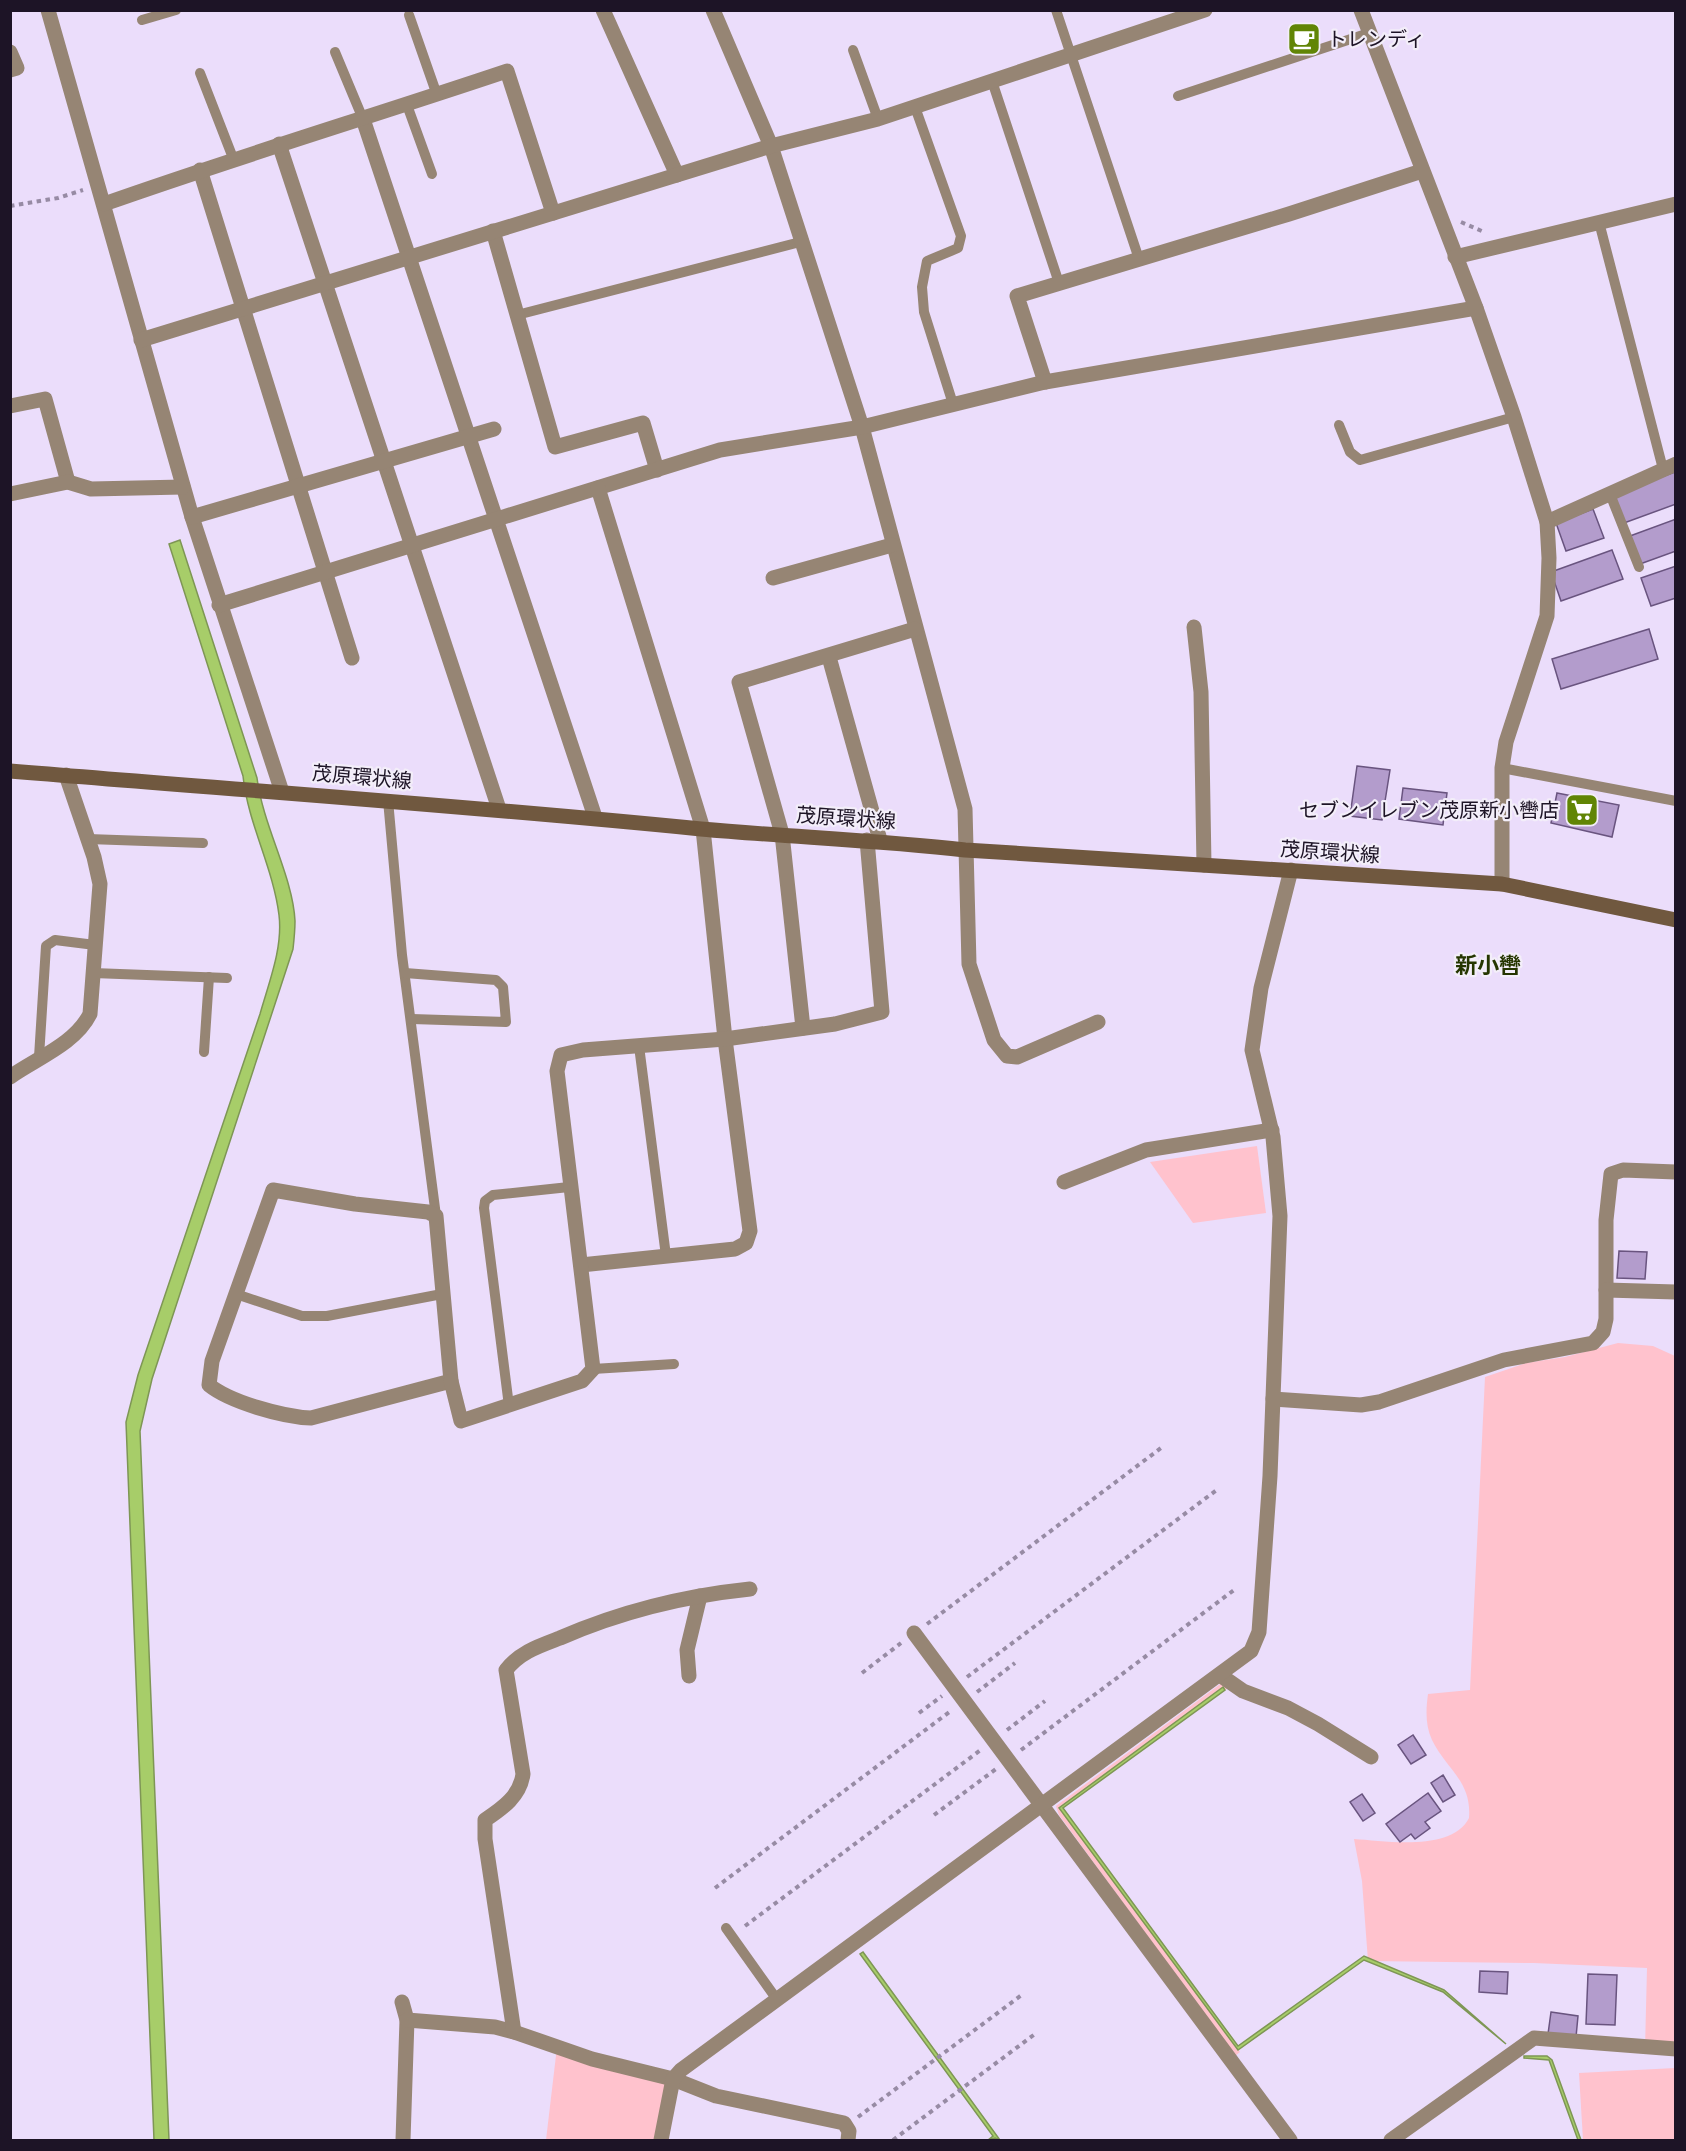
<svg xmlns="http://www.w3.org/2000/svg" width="1686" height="2151" font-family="Quicksand,'Noto Sans JP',sans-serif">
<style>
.green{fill:#ffc2cd}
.water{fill:#a7cd69;stroke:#7e9655;stroke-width:1.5}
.building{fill:#b39ccc;stroke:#69547f;stroke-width:1.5}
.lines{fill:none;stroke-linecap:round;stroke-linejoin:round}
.path{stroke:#978ba4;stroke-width:4;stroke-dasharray:4.5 4.5;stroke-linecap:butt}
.service{stroke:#968574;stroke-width:10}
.minor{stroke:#968574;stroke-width:15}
.tertiary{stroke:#968574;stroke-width:15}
.secondary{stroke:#70583f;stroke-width:15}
.labels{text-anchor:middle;stroke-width:4.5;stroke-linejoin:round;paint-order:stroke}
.poi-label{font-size:20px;fill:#1d1426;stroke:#f3eef9;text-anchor:start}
.street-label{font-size:20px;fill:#1d1426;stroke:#f3eef9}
.quarter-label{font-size:22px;font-weight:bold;fill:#253600;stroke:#f3eef9}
</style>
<rect width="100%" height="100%" fill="#ebddfb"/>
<!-- green -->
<g class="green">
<path d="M1257 1146 1266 1213 1193 1223 1150 1162Z"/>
<path d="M1618 1343 1653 1346 1675 1356V2050L1645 2049 1647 1968 1534 1963 1368 1961 1362 1881 1354 1839C1386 1841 1452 1852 1469 1818 1472 1781 1446 1769 1432 1740 1425 1725 1426 1709 1428 1694L1470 1690 1485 1377 1526 1363 1565 1357Z"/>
<path d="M1223 1682 1230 1687 1225 1690 1224 1688 1059 1808 1240 2052 1235 2056 1059 1815 1056 1806Z"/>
<path d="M557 2047 673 2079 661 2140H546Z"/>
<path d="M1675 2068V2140H1583L1579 2073Z"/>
</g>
<!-- water -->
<g class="water">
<path d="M180 540 257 778C263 826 293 877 295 921 295 930 294 940 293 949L152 1379 140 1431 169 2140H154L126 1422 138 1375 260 1014C269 982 283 948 279 915 273 867 248 824 243 776L169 544Z"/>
<path d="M1223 1687 1225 1690 1063 1808 1238 2046 1364 1956 1444 1990 1506 2044 1443 1992 1364 1960 1238 2050 1059 1808Z"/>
<path d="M863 1952 1000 2140 995 2138 988 2140 993 2136 860 1954Z"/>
<path d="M1524 2056H1547L1552 2060 1581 2140H1578L1549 2060 1524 2058Z"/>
</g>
<!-- building -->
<g class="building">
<path d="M1675 472 1676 504 1624 523 1614 494Z"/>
<path d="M1593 509 1604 538 1566 551 1556 523Z"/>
<path d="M1676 519V551L1640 564 1630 536Z"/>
<path d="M1612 550 1623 579 1561 601 1551 572Z"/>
<path d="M1676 566V598L1651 606 1641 578Z"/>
<path d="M1649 629 1658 659 1561 689 1552 659Z"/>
<path d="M1357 766 1390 770 1382 820 1350 816Z"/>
<path d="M1403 788 1447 793 1443 825 1399 819Z"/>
<path d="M1557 793 1619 805 1612 837 1551 823Z"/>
<path d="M1619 1251 1647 1252 1645 1279 1617 1278Z"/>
<path d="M1413 1735 1426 1755 1411 1764 1398 1745Z"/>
<path d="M1443 1775 1455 1795 1443 1802 1431 1783Z"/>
<path d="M1428 1793 1441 1811 1425 1822 1430 1828 1415 1839 1411 1834 1400 1842 1386 1824Z"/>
<path d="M1362 1794 1375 1813 1363 1821 1350 1802Z"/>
<path d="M1480 1971 1508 1972 1507 1994 1479 1992Z"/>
<path d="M1588 1974 1617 1975 1615 2025 1586 2024Z"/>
<path d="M1551 2012 1578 2016 1576 2037 1548 2034Z"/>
</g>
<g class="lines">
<!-- path -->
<g class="path">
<path d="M10 206 58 198 83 190"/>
<path d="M1461 222 1484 232"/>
<path d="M927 1624 1161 1448"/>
<path d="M862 1673 901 1643"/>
<path d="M967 1677 1218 1489"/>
<path d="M977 1692 1015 1663"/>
<path d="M919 1713 942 1696"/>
<path d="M1007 1730 1045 1701"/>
<path d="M1021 1750 1234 1590"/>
<path d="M934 1815 996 1769"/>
<path d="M715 1888 952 1710"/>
<path d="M745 1926 982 1749"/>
<path d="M858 2117 1023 1994"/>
<path d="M893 2140 1035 2034"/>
</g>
<!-- service -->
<g class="service">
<path d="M1056 10 1139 259"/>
<path d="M409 15 437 95"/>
<path d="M142 20 176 10"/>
<path d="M853 50 878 119"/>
<path d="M335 52 363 119"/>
<path d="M200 73 233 158"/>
<path d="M992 81 1059 283"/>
<path d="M1178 96 1369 33"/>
<path d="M407 105 432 174"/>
<path d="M915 107 961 236 958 248 927 261 922 287 924 312 953 404"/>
<path d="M1599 222 1663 469"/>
<path d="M517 315 804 241"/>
<path d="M1339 425 1350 452 1360 460 1514 417"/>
<path d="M1610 494 1639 567"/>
<path d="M1502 768 1676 801"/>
<path d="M388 800 402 955 436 1216"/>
<path d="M88 839 203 843"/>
<path d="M93 973 227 978"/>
<path d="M405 973 496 980 503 987 506 1022 412 1019"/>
<path d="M639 1046 666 1256"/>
<path d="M204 1052 209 977"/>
<path d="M39 1057 46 946 55 940 95 945"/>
<path d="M236 1294 302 1316H327L442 1294"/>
<path d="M593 1369 674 1364"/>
<path d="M509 1406 484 1208 485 1201 493 1195 569 1187"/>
<path d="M726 1928 778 2001"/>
</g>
<!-- minor -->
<g class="minor">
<path d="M48 10 192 517 282 792"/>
<path d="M603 10 677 175"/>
<path d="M713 10 771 146 862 427 965 809 969 964 994 1040 1007 1056 1017 1057 1098 1022"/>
<path d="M10 52 17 68 10 70"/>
<path d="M363 119 595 817"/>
<path d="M279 144 499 809"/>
<path d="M200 170 352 658"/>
<path d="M104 204C237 157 373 116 507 71L553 213"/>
<path d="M493 231 555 447 643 423 657 470"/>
<path d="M141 340 771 146 878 119 1205 10"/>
<path d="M1045 382 1017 296 1289 214 1422 171"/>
<path d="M10 406 45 399 68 482"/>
<path d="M10 494 68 482 91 489 183 487"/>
<path d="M192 517 494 429"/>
<path d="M1547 522 1676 464"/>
<path d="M773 578 892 545"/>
<path d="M219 605 720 450 862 427 1045 382 1476 308"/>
<path d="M1194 627 1201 692 1204 865"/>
<path d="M829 657 880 840"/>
<path d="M803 1028 782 834 739 682 915 629"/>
<path d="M10 1077C37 1058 75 1044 90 1014L100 884 94 857 66 775"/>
<path d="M1064 1182 1146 1150 1272 1130"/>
<path d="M273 1190 355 1204 428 1212 436 1216 451 1381 311 1418C283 1417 230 1402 209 1385L212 1361Z"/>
<path d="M581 1265 735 1249 746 1243 750 1231 725 1039 703 829 598 488"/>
<path d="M1606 1290V1220L1611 1174 1623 1170 1676 1172"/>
<path d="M451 1381 461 1421 582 1381 593 1369 557 1071 561 1055 583 1050 725 1039 835 1024 882 1012 867 840"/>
<path d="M1273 1399 1361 1405 1379 1402 1504 1360 1593 1343 1603 1332 1606 1319V1290L1676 1292"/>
<path d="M914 1633 1290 2140"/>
<path d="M1220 1675 1243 1691 1288 1708 1318 1724 1371 1757"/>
<path d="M689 1676 687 1650 700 1596"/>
<path d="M402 2002 407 2020 403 2140"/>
<path d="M407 2020 495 2027 514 2032 592 2059 673 2079 716 2096 844 2123 849 2131 848 2140"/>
<path d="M514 2032 485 1839V1820C503 1808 520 1796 523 1774L506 1670C520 1652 539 1646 560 1638 622 1611 683 1596 750 1589"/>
<path d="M661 2140 673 2079 681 2070 1251 1651 1259 1632 1270 1476 1280 1216 1273 1137 1252 1050 1261 988 1291 870"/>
<path d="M1391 2140 1534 2038 1676 2049"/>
</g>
<!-- tertiary -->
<g class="tertiary">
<path d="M1361 10 1476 308 1514 417 1547 522 1549 558 1547 616 1506 742 1502 768V884"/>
<path d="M1455 257 1676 204"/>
</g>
<!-- secondary -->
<path class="secondary" d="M10 771C241 790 471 806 701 829 789 837 877 840 965 850L1502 884 1676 920"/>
</g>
<!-- icons -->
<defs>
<symbol id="cafe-square" viewBox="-11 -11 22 22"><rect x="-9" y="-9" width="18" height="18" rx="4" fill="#618505" stroke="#f3eef9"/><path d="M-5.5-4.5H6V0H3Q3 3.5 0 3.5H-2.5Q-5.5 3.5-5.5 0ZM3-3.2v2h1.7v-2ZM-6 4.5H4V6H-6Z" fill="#fff"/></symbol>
<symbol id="supermarket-square" viewBox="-11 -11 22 22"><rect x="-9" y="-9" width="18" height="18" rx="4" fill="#618505" stroke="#f3eef9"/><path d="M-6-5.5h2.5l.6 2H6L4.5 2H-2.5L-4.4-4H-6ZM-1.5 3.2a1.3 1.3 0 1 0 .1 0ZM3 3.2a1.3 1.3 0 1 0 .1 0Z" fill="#fff"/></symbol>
</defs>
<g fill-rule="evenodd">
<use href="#cafe-square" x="1285" y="20" width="38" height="38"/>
<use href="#supermarket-square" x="1563" y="791" width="38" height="38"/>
</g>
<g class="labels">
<!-- poi labels -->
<g class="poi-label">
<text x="1327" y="46">トレンディ</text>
<text x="1559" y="817" text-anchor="end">セブンイレブン茂原新小轡店</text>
</g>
<!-- street labels -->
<g class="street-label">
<text transform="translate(362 777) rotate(5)" y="7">茂原環状線</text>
<text transform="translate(846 818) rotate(4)" y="7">茂原環状線</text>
<text transform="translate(1330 852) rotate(4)" y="7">茂原環状線</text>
</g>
<!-- quarter labels -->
<g class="quarter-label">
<text x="1488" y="973">新小轡</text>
</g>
</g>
<!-- border -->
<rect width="1686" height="2151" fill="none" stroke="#1d1426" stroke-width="24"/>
</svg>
